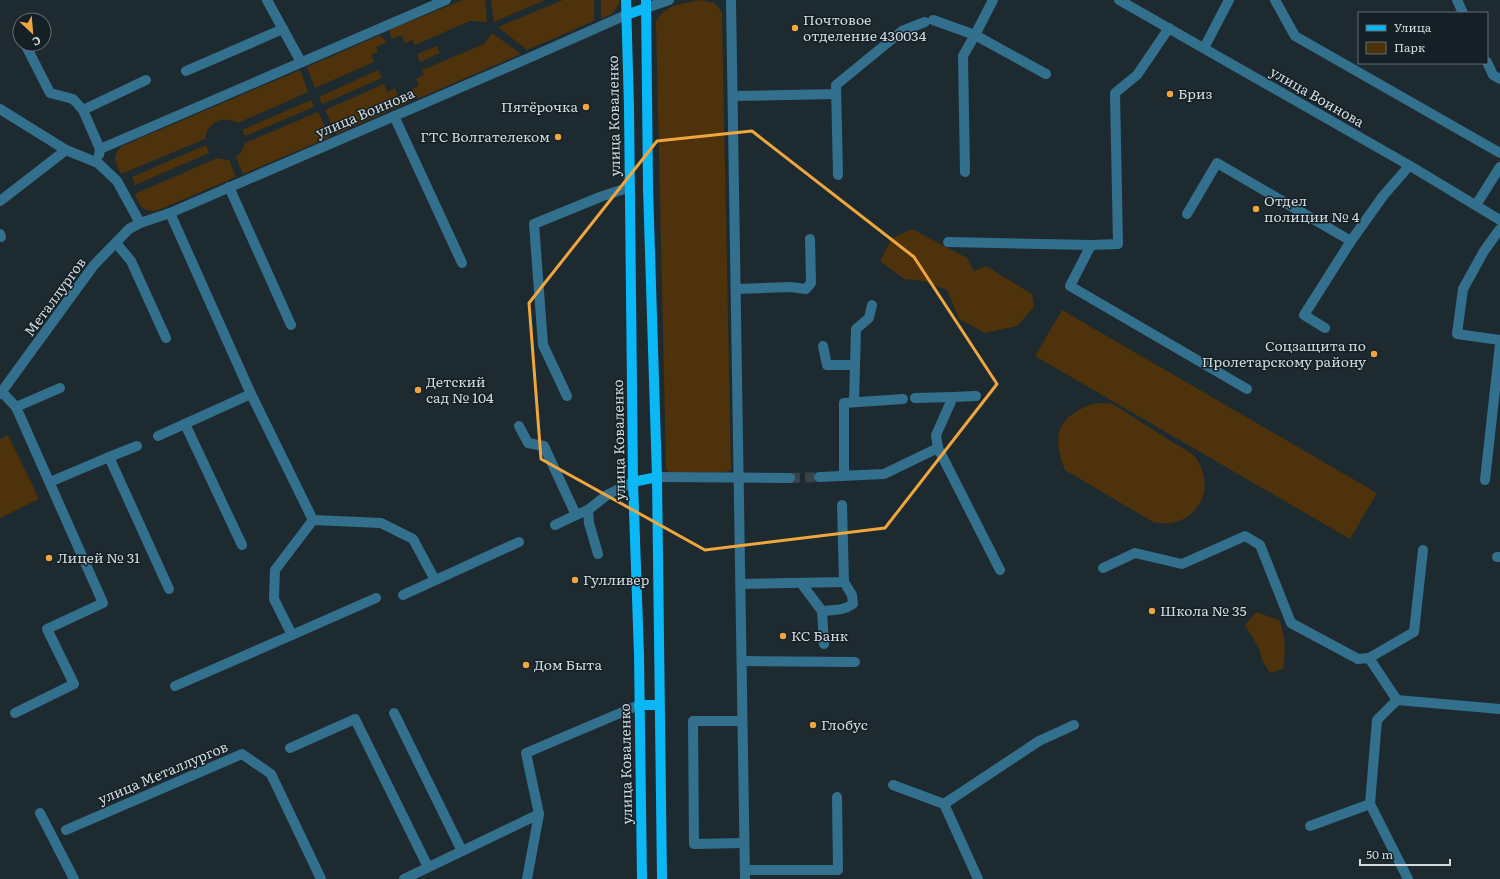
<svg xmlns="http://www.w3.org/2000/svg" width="1500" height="879" font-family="Literata,serif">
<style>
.green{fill:#4d320c}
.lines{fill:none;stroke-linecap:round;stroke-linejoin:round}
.minor-tunnel{stroke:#38444a;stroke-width:10;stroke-dasharray:10 5;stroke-linecap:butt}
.minor{stroke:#33708d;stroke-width:10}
.major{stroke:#0bb7f5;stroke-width:10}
.marked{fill:none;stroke:#f0a63e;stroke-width:3;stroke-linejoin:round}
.poi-dot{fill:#f0a63e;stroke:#142026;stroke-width:1.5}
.labels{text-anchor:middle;stroke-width:3;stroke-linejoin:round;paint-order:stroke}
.poi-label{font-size:14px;fill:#d1d9de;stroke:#142026;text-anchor:start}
.street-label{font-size:14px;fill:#d1d9de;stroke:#142026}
</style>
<rect width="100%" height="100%" fill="#1d2a30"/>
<!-- green -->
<g class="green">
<path d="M463 0H485L487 22 470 21 415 45 412 40 405 43 401 35 392 39 389 30Z"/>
<path d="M491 0H545L494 22Z"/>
<path d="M563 0H594V21L527 50 498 27Z"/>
<path d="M601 0H619V4L612 14 601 19Z"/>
<path d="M700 0 715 3 722 13 731 469 727 472H669L666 469 656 21C668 3 681 4 700 0Z"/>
<path d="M492 33 521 54 417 99 412 89 419 86 416 79 424 75 422 70 484 44Z"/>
<path d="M380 35 387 42 376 47 378 52 371 55 374 62 315 88 307 67Z"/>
<path d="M437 46 440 53 420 62 417 54Z"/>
<path d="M300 70 308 92 238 123C223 115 208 121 205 139L121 174C115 161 111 157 122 146Z"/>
<path d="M378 70 382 78 322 104 319 97Z"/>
<path d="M384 84 387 92 395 88 398 96 405 93 409 102 336 134 325 110Z"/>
<path d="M311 100 314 107 245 136 242 130Z"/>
<path d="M318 112 330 137 243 174 236 157 242 151 245 143Z"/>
<path d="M206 145 209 153 135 185 132 177Z"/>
<path d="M217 158 229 160 236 177 156 211C141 211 141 207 135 194Z"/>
<path d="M912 229 967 258 974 271 986 266 1032 294 1034 307 1017 326 985 333 959 319 947 290 924 281 904 279 880 261 892 238Z"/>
<path d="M1062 310 1377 493 1350 539 1035 356Z"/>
<path d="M1102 403 1113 404C1132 416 1152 429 1172 442 1179 446 1190 451 1195 457 1207 473 1209 495 1195 510 1183 523 1169 525 1153 522L1065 470C1057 449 1052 428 1073 414 1083 407 1089 404 1102 403Z"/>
<path d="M8 435 39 499 0 518V439Z"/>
<path d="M1256 612 1279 620C1286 640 1286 648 1283 669L1270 673 1262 660 1259 648 1245 625Z"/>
</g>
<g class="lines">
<!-- minor-tunnel -->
<path class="minor-tunnel" d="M790 478 819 477"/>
<!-- minor -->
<g class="minor">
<path d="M267 0 301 62"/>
<path d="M731 0 745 879"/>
<path d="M993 0 975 35 1046 74"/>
<path d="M1119 0 1412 167 1500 220"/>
<path d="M1275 0 1295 36 1500 153"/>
<path d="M1457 0 1463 13"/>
<path d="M646 8 669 0"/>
<path d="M933 20 975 35 963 56 965 172"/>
<path d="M1169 28 1137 75 1115 93 1118 244 1091 245 1070 286 1247 389"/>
<path d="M25 44 50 93 73 99 83 110 100 149 99 155"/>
<path d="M1204 48 1229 0"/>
<path d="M1487 62 1493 75 1500 79"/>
<path d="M186 71 283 29"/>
<path d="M733 96 836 94"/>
<path d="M0 109 66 150 98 163 117 181 140 223"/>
<path d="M83 110 146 80"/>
<path d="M394 116 462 263"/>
<path d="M100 149 446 0"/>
<path d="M838 175 836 85 902 31 925 22"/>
<path d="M229 187 291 325"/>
<path d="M0 201 66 150"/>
<path d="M1476 205 1500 167"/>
<path d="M170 213 251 394 313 520"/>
<path d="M1187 214 1217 163 1351 241"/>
<path d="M1500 229 1484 251 1463 289 1457 334 1500 340"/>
<path d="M0 234 1 237"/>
<path d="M948 242 1091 245"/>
<path d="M116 243 131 261 166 338"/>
<path d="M736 289 790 287 806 289 811 283 810 239"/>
<path d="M1325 328 1304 315 1351 241 1383 196 1409 166"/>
<path d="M823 346 827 365H855"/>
<path d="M2 392 16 407 103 603 47 629 74 684 15 713"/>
<path d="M0 394 94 265 129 229 140 223 170 213 531 57 626 15"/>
<path d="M567 396 543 345 534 224 600 197 630 187"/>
<path d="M953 397 976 396"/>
<path d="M915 398 953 397 936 435 938 448"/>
<path d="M854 402 856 329 869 318 872 305"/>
<path d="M16 407 60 388"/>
<path d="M185 424 242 545"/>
<path d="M519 426 528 443 544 446 576 515 588 510 607 495 633 482"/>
<path d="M158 436 251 394"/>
<path d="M109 457 137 446"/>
<path d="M844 476V403L903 399"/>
<path d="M657 477 790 478"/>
<path d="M819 477 884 474 938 448 1000 570"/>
<path d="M1485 480 1500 344"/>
<path d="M50 482 109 457 169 589"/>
<path d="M588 510 589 523 598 554"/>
<path d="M313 520 381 523 413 539 435 580"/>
<path d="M555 525 576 515"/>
<path d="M1497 557H1500"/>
<path d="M1103 568 1135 553 1182 564 1245 536 1260 545 1291 623 1358 659 1369 658 1414 632 1423 550"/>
<path d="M801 583 822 611 824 644"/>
<path d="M741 584 844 582 842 505"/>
<path d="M403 595 519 542"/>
<path d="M822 611C833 610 843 611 853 604L852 595 844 582"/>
<path d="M292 635 376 598"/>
<path d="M1369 658 1397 700"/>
<path d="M742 661 855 662"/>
<path d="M175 686 292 635 274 599 275 570 313 520"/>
<path d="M1397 700 1377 720 1370 804 1408 879"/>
<path d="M1397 700 1500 709"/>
<path d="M394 713 462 851"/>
<path d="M742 721H693L694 844 744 843"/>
<path d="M290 748 355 719 428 867"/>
<path d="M893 785 944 804 978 879"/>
<path d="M944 804 1039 741 1074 725"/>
<path d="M40 813 74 879"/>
<path d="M1310 826 1370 804"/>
<path d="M66 830 242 754 271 774 321 879"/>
<path d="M745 870H838L837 797"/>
<path d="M404 879 539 814 526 753 639 705"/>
<path d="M527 879 539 814"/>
</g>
<!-- major -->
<g class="major">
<path d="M626 0 629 107 633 482 639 655 642 879"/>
<path d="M646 0 648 188 657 477 662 879"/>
<path d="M626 15 646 8"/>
<path d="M633 482 657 477"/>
<path d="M639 705H659"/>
</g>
</g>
<!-- marked area -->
<path class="marked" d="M752 131 914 257 997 384 885 528 705 550 541 459 529 303 657 141Z"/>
<!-- markers -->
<g class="poi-dot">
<circle cx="795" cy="28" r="4"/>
<circle cx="1170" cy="94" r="4"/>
<circle cx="586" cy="107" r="4"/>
<circle cx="558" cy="137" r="4"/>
<circle cx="1256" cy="209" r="4"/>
<circle cx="1374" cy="354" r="4"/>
<circle cx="418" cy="390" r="4"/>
<circle cx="49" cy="558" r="4"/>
<circle cx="575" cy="580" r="4"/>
<circle cx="1152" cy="611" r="4"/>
<circle cx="783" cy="636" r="4"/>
<circle cx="526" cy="665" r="4"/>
<circle cx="813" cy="725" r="4"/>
</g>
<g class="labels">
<!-- poi labels -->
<g class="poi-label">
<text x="803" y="25">Почтовое<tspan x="803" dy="16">отделение 430034</tspan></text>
<text x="1178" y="99">Бриз</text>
<text x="578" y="112" text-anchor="end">Пятёрочка</text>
<text x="550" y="142" text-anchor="end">ГТС Волгателеком</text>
<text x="1264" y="206">Отдел<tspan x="1264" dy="16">полиции № 4</tspan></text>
<text x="1366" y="351" text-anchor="end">Соцзащита по<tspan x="1366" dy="16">Пролетарскому району</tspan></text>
<text x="426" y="387">Детский<tspan x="426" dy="16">сад № 104</tspan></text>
<text x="57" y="563">Лицей № 31</text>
<text x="583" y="585">Гулливер</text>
<text x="1160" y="616">Школа № 35</text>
<text x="791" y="641">КС Банк</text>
<text x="534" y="670">Дом Быта</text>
<text x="821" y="730">Глобус</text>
</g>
<!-- street labels -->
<g class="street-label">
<text transform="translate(1317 97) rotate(30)" y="5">улица Воинова</text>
<text transform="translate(365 113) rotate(-23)" y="5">улица Воинова</text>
<text transform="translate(614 116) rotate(-91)" y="5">улица Коваленко</text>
<text transform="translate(55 297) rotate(-54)" y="5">Металлургов</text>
<text transform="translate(619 440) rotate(-91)" y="5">улица Коваленко</text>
<text transform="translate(626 764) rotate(-91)" y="5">улица Коваленко</text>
<text transform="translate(163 773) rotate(-23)" y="5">улица Металлургов</text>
</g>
</g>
<!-- legend -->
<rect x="1358" y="12" width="130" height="52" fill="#142026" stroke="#606a70"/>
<rect x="1366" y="25" width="20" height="6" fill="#0bb7f5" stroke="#606a70"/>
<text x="1394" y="32" font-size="12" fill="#d1d9de">Улица</text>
<rect x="1366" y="42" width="20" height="12" fill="#4d320c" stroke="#606a70"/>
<text x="1394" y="52" font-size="12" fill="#d1d9de">Парк</text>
<!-- north arrow -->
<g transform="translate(32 32) rotate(154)"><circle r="19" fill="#142026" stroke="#606a70"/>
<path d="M0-3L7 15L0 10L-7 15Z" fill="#f0a63e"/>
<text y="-6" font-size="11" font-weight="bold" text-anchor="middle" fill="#d1d9de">С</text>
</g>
<!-- scale -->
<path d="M1360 859v6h90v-6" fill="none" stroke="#d1d9de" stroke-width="2"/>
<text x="1366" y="859" font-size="12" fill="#d1d9de" stroke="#142026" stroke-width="3" paint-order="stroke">50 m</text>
</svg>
